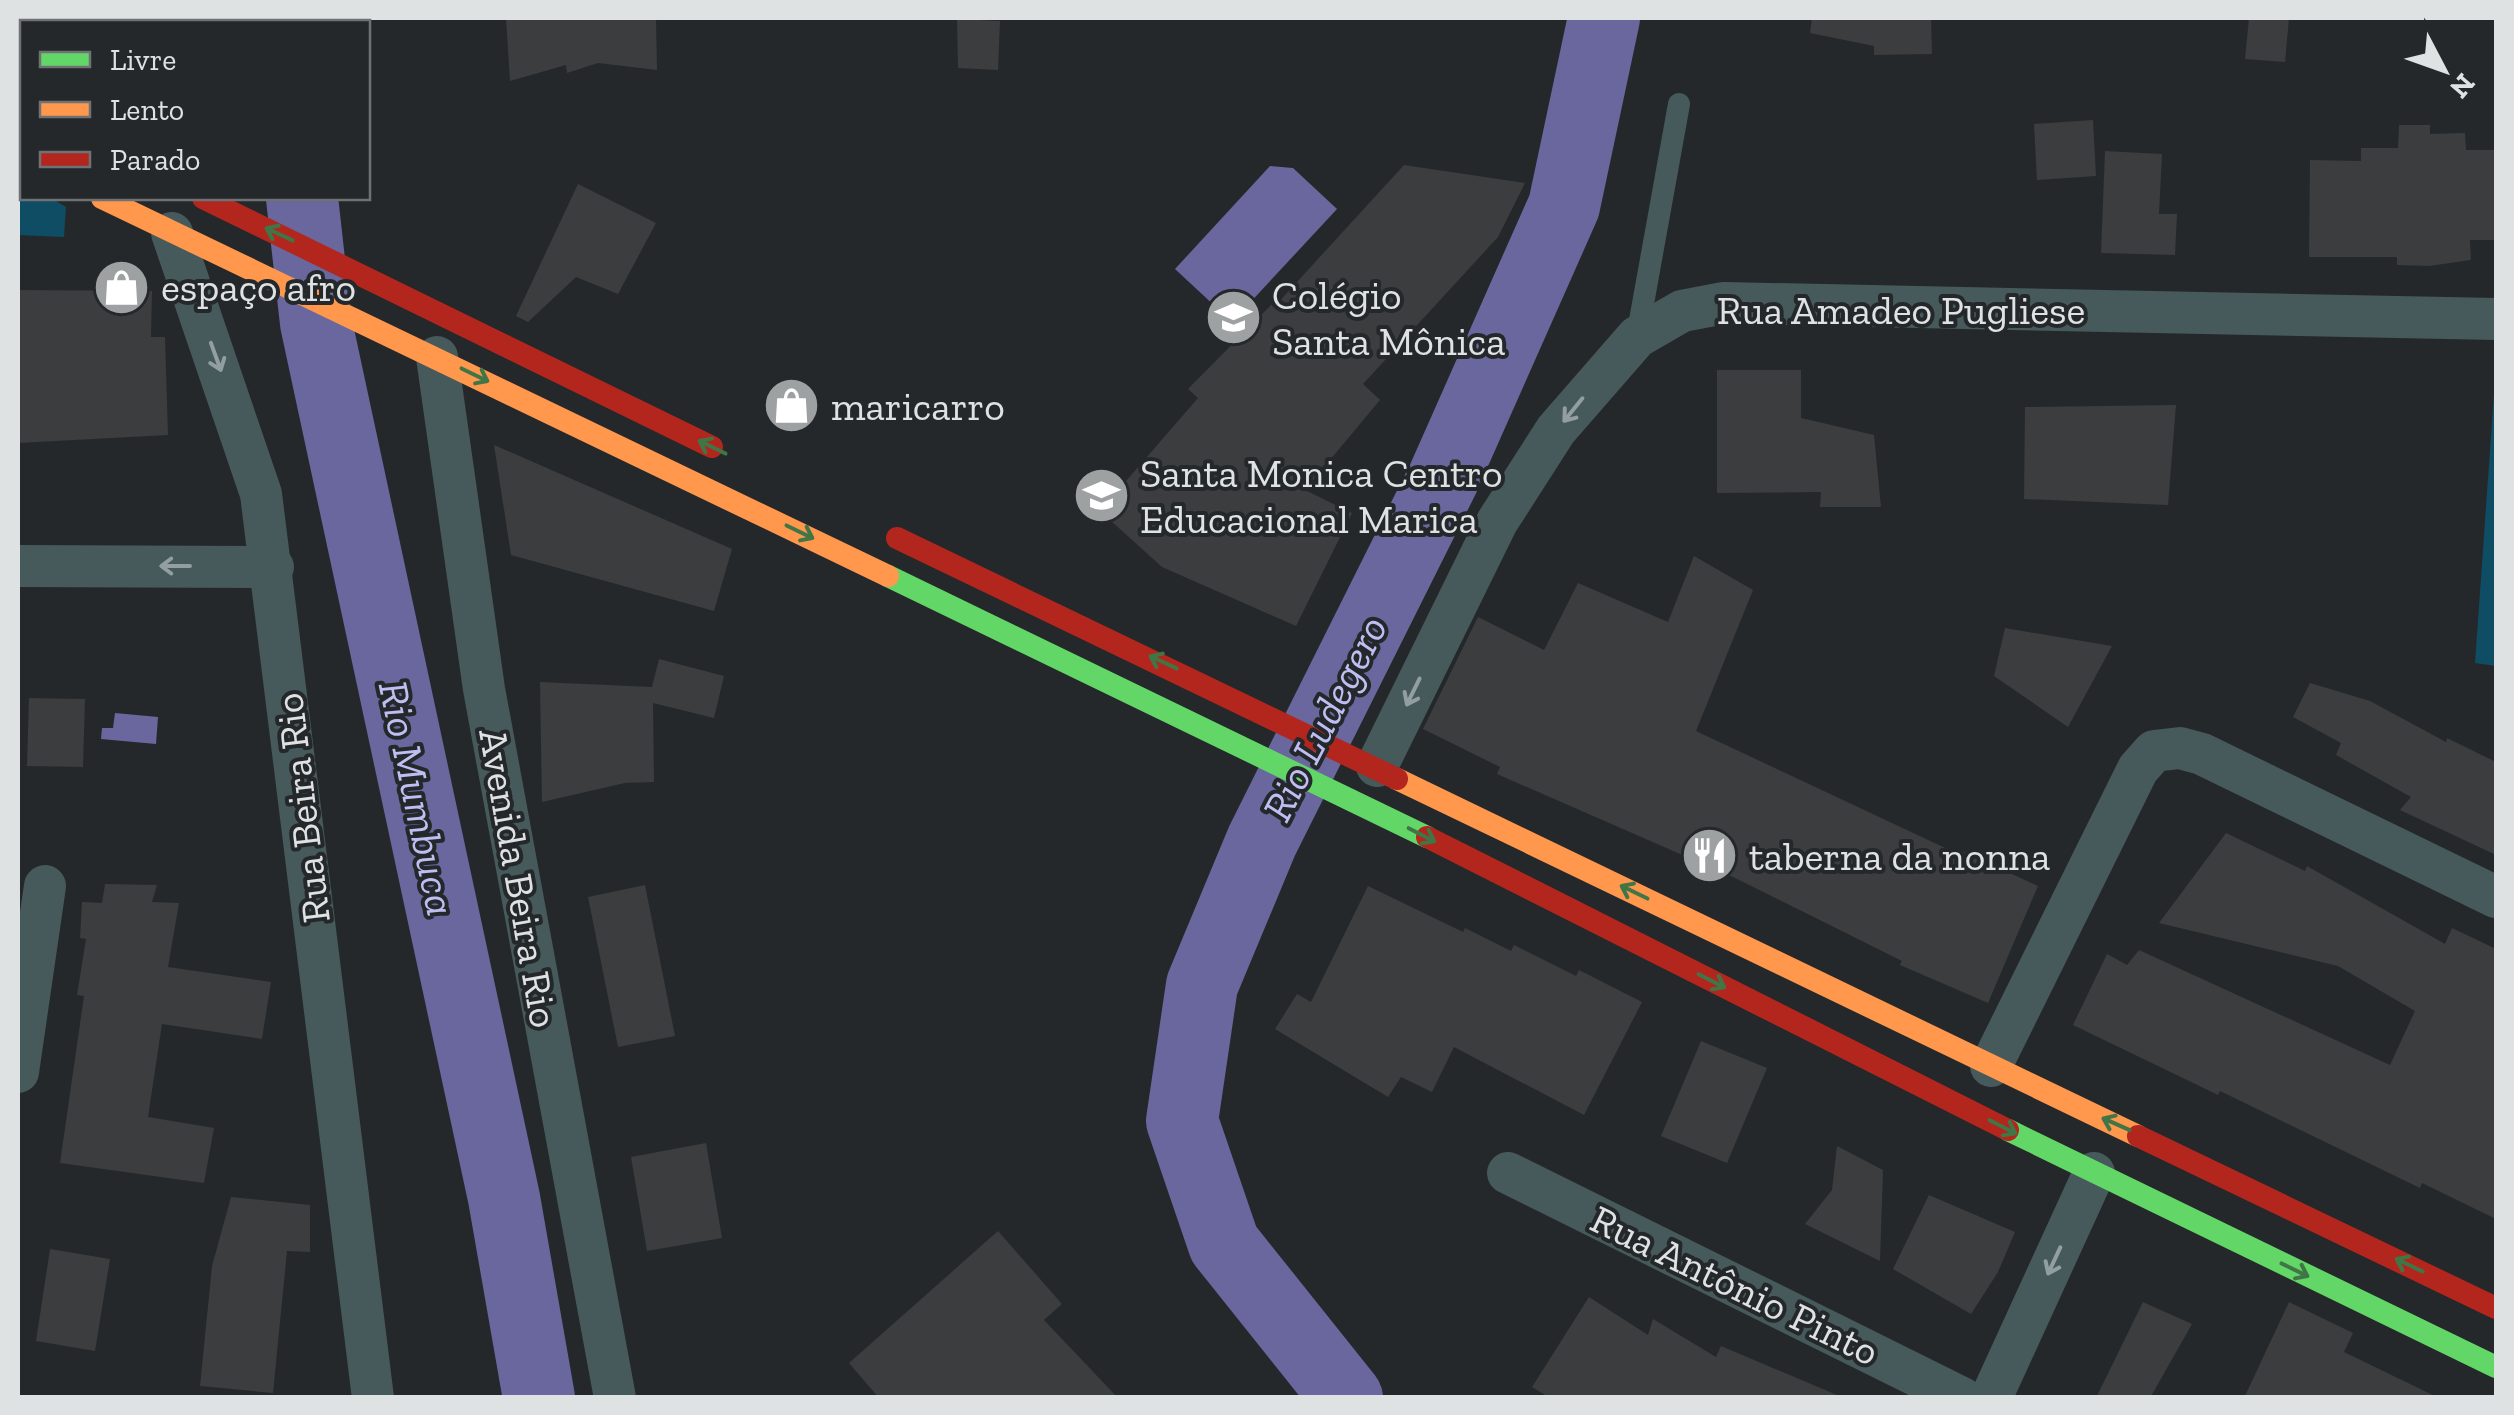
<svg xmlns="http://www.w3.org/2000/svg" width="2514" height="1415" font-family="'Zilla Slab',serif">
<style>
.green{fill:#0f4d65}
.water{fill:#69679d}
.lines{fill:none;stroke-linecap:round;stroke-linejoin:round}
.river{stroke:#69679d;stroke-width:72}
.building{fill:#3b3d3f}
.lane{stroke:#46595b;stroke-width:22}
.street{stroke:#46595b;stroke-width:42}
.fast{stroke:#63d668;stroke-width:22}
.slow{stroke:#ff974d;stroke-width:22}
.jam{stroke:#b3261e;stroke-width:22}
.oneway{stroke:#407646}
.oneway2{stroke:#929e9f}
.labels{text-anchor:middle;stroke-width:8;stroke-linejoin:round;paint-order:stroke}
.poi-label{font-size:40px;fill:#dfe2e3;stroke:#24282b;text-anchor:start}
.street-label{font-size:40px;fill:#dfe2e3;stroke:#24282b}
.water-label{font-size:42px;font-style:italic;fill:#bfbef2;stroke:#24282b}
</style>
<rect width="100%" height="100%" fill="#25282a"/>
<!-- green -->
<g class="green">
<path d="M18 177 22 180V198H51L66 207 64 237 18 235Z"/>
<path d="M2496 365V666L2475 663Z"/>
</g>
<!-- water -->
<g class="water">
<path d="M1270 166 1293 168 1337 209 1232 322 1175 269Z"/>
<path d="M115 713 158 717 156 744 101 739 102 728H113Z"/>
</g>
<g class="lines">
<!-- river -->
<g class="river">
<path d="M281 18 282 22"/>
<path d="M302 198 316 323 504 1198 539 1398"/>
<path d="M1347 1398 1224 1244 1182 1121 1202 985 1262 841 1443 479 1564 206 1604 18"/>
</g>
</g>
<!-- building -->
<g class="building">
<path d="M506 18H656L657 70 598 63 567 73 566 65 510 81Z"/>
<path d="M1812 18H1931L1932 54 1874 55V46L1810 33Z"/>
<path d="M2249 18H2289L2285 62 2245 59Z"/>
<path d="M957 19 1000 21 998 70 958 68Z"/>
<path d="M2093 120 2096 176 2037 180 2034 124Z"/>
<path d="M2399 125H2430V134L2465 133 2466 150H2496V240H2470L2471 260 2429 266 2397 265V257H2309L2310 160 2361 161V148H2398Z"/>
<path d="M2105 151 2162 154 2159 214H2177L2175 255 2101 253Z"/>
<path d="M1404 165 1525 183 1498 237 1363 384 1380 400 1305 490 1352 513 1296 626 1162 567 1100 511 1198 398 1188 389 1272 304 1275 306Z"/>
<path d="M578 184 656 223 618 294 576 277 528 322 516 316Z"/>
<path d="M18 290 152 291 151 337H165L168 435 18 443Z"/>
<path d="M1717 370H1801V418L1874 435 1881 507H1820L1821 492 1717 493Z"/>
<path d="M2176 405 2168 505 2024 499 2025 407Z"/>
<path d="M494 445 732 549 714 611 511 555Z"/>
<path d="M1694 556 1753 590 1696 731 1958 854 1960 850 2038 886 1988 1003 1900 965 1902 961 1735 878 1497 774 1500 767 1423 729 1478 617 1544 650 1578 583 1668 622Z"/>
<path d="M2005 628 2112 646 2068 727 1994 676Z"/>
<path d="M659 659 724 676 714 718 653 703 654 782 625 783 542 802 540 682 652 687Z"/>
<path d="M2310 683 2370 701 2446 742 2447 738 2496 762V855L2400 810 2411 797 2336 755 2341 743 2293 717Z"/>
<path d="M29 698 85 699 83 767 27 766Z"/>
<path d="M2226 833 2305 871 2307 866 2445 944 2452 928 2496 949V1219L2422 1183 2420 1188 2220 1091 2218 1095 2073 1025 2107 954 2127 965 2139 950 2390 1065 2415 1011 2338 966 2159 923Z"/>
<path d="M105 884 157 885 152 902 179 903 168 967 271 982 262 1039 162 1024 148 1117 214 1128 204 1183 60 1163 84 996 77 995 86 939 80 938 82 902 102 903Z"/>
<path d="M645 885 675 1036 618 1047 588 897Z"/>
<path d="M1368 886 1463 932 1465 928 1511 951 1514 945 1576 976 1579 970 1642 1002 1584 1115 1454 1047 1432 1092 1401 1077 1388 1097 1275 1029 1297 994 1311 1002Z"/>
<path d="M1701 1041 1767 1068 1727 1163 1661 1136Z"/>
<path d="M706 1143 722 1238 647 1251 631 1157Z"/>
<path d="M1837 1146 1883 1170 1880 1261 1805 1224 1832 1190Z"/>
<path d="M1929 1195 2015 1232 1998 1272 1971 1314 1893 1269Z"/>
<path d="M231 1197 310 1205V1252L287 1251 273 1393 200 1386 212 1266Z"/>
<path d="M998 1231 1062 1304 1044 1320 1118 1398H879L849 1363Z"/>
<path d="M50 1249 110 1259 95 1351 36 1341Z"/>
<path d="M1589 1297 1648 1335 1653 1319 1716 1357 1721 1346 1844 1398H1550L1532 1387Z"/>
<path d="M2143 1302 2192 1324 2150 1398H2096Z"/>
<path d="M2289 1302 2353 1333 2344 1352 2439 1398H2244Z"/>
</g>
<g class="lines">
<!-- lane -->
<path class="lane" d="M1637 337 1679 104"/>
<!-- street -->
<g class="street">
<path d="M172 233 261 494 373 1398"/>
<path d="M437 357 484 689 615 1398"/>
<path d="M18 566 273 567"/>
<path d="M1377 766 1497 522 1556 430 1637 337 1682 311 1724 303 2496 319"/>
<path d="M1991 1066 2138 769 2154 751 2180 748 2202 754 2496 897"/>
<path d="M18 1072 45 886"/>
<path d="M1508 1173 1962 1398"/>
<path d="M1991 1398 2094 1173"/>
</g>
<!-- fast -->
<g class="fast">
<path d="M78 18V22"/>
<path d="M18 152 22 155"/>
<path d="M888 576 1427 837"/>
<path d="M2008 1130 2496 1367"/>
</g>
<!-- slow -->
<g class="slow">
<path d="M102 198 888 576"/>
<path d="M1397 779 2138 1136"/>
</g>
<!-- jam -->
<g class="jam">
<path d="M203 198 712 447"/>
<path d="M897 538 1397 779"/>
<path d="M1427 837 2008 1130"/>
<path d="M2138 1136 2496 1308"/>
</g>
</g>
<!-- one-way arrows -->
<defs><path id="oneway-shaft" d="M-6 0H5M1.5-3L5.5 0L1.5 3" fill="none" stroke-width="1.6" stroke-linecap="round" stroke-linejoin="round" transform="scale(2.5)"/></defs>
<g class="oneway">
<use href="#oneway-shaft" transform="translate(279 234) rotate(-155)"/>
<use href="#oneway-shaft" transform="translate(475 375) rotate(26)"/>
<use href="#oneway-shaft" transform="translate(712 447) rotate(-154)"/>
<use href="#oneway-shaft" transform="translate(800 532) rotate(26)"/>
<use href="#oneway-shaft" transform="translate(1163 662) rotate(-155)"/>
<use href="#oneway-shaft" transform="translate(1422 835) rotate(27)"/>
<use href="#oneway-shaft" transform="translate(1634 892) rotate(-154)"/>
<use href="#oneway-shaft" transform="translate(1712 981) rotate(27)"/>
<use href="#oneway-shaft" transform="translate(2116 1124) rotate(-156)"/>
<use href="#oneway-shaft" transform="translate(2003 1127) rotate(27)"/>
<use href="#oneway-shaft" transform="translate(2409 1265) rotate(-154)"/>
<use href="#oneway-shaft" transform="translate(2295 1270) rotate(26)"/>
</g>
<g class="oneway2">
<use href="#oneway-shaft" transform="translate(216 357) rotate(70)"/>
<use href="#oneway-shaft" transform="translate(1573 410) rotate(129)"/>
<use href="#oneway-shaft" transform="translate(175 566) rotate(-180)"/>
<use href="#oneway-shaft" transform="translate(1413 692) rotate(116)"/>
<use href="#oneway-shaft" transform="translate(2054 1261) rotate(115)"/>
</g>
<!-- icons -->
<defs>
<symbol id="shop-disc" viewBox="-11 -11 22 22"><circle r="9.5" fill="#9ea1a2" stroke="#24282b"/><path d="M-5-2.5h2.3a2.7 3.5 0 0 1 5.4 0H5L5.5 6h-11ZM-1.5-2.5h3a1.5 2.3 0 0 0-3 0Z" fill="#fff"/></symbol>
<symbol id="university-disc" viewBox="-11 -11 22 22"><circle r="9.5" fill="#9ea1a2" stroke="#24282b"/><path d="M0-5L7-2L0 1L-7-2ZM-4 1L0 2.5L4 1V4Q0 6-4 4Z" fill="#fff"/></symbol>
<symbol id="school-disc" viewBox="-11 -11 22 22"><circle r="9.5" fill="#9ea1a2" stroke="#24282b"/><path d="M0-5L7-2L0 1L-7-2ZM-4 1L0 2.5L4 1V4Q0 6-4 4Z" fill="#fff"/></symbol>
<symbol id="restaurant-disc" viewBox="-11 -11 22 22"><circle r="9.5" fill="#9ea1a2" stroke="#24282b"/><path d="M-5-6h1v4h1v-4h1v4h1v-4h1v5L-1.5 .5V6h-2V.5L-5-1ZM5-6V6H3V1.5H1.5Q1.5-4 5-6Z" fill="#fff"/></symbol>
</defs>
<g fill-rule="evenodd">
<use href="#shop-disc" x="90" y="256" width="63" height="63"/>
<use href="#university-disc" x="1202" y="286" width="63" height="63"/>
<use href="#shop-disc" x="760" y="374" width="63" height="63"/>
<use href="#school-disc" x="1070" y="464" width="63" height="63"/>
<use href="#restaurant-disc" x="1678" y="824" width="63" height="63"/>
</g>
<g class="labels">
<!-- poi labels -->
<g class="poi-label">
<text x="161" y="301">espaço afro</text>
<text x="1272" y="309">Colégio<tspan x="1272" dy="46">Santa Mônica</tspan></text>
<text x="831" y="420">maricarro</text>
<text x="1140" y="487">Santa Monica Centro<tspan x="1140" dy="46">Educacional Marica</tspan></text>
<text x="1749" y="870">taberna da nonna</text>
</g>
<!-- street labels -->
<g class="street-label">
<text x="1901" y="324">Rua Amadeo Pugliese</text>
<text transform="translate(302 808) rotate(-97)" y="14">Rua Beira Rio</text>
<text transform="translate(519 878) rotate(80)" y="14">Avenida Beira Rio</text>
<text transform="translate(1735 1285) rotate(26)" y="14">Rua Antônio Pinto</text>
</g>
<!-- water labels -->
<g class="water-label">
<text transform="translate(1324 718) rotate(-63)" y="15">Rio Ludegero</text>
<text transform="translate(418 798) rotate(78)" y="15">Rio Mumbuca</text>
</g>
</g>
<!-- border -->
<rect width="2514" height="1415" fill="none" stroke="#dfe2e3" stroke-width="40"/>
<!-- legend -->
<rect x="20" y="20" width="350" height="180" fill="#24282b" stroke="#6f7275" stroke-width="2.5"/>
<rect x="40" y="52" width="50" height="15" fill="#63d668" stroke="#6f7275" stroke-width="2.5"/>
<text x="110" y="70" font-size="30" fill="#dfe2e3">Livre</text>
<rect x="40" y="102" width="50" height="15" fill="#ff974d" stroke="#6f7275" stroke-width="2.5"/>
<text x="110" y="120" font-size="30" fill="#dfe2e3">Lento</text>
<rect x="40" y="152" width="50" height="15" fill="#b3261e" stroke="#6f7275" stroke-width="2.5"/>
<text x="110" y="170" font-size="30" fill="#dfe2e3">Parado</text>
<!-- north arrow -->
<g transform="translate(2444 70) rotate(131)" stroke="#24282b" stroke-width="8" paint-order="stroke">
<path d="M0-8L18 38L0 25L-18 38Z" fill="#dfe2e3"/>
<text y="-15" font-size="28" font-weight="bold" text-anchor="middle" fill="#dfe2e3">N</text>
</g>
</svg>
